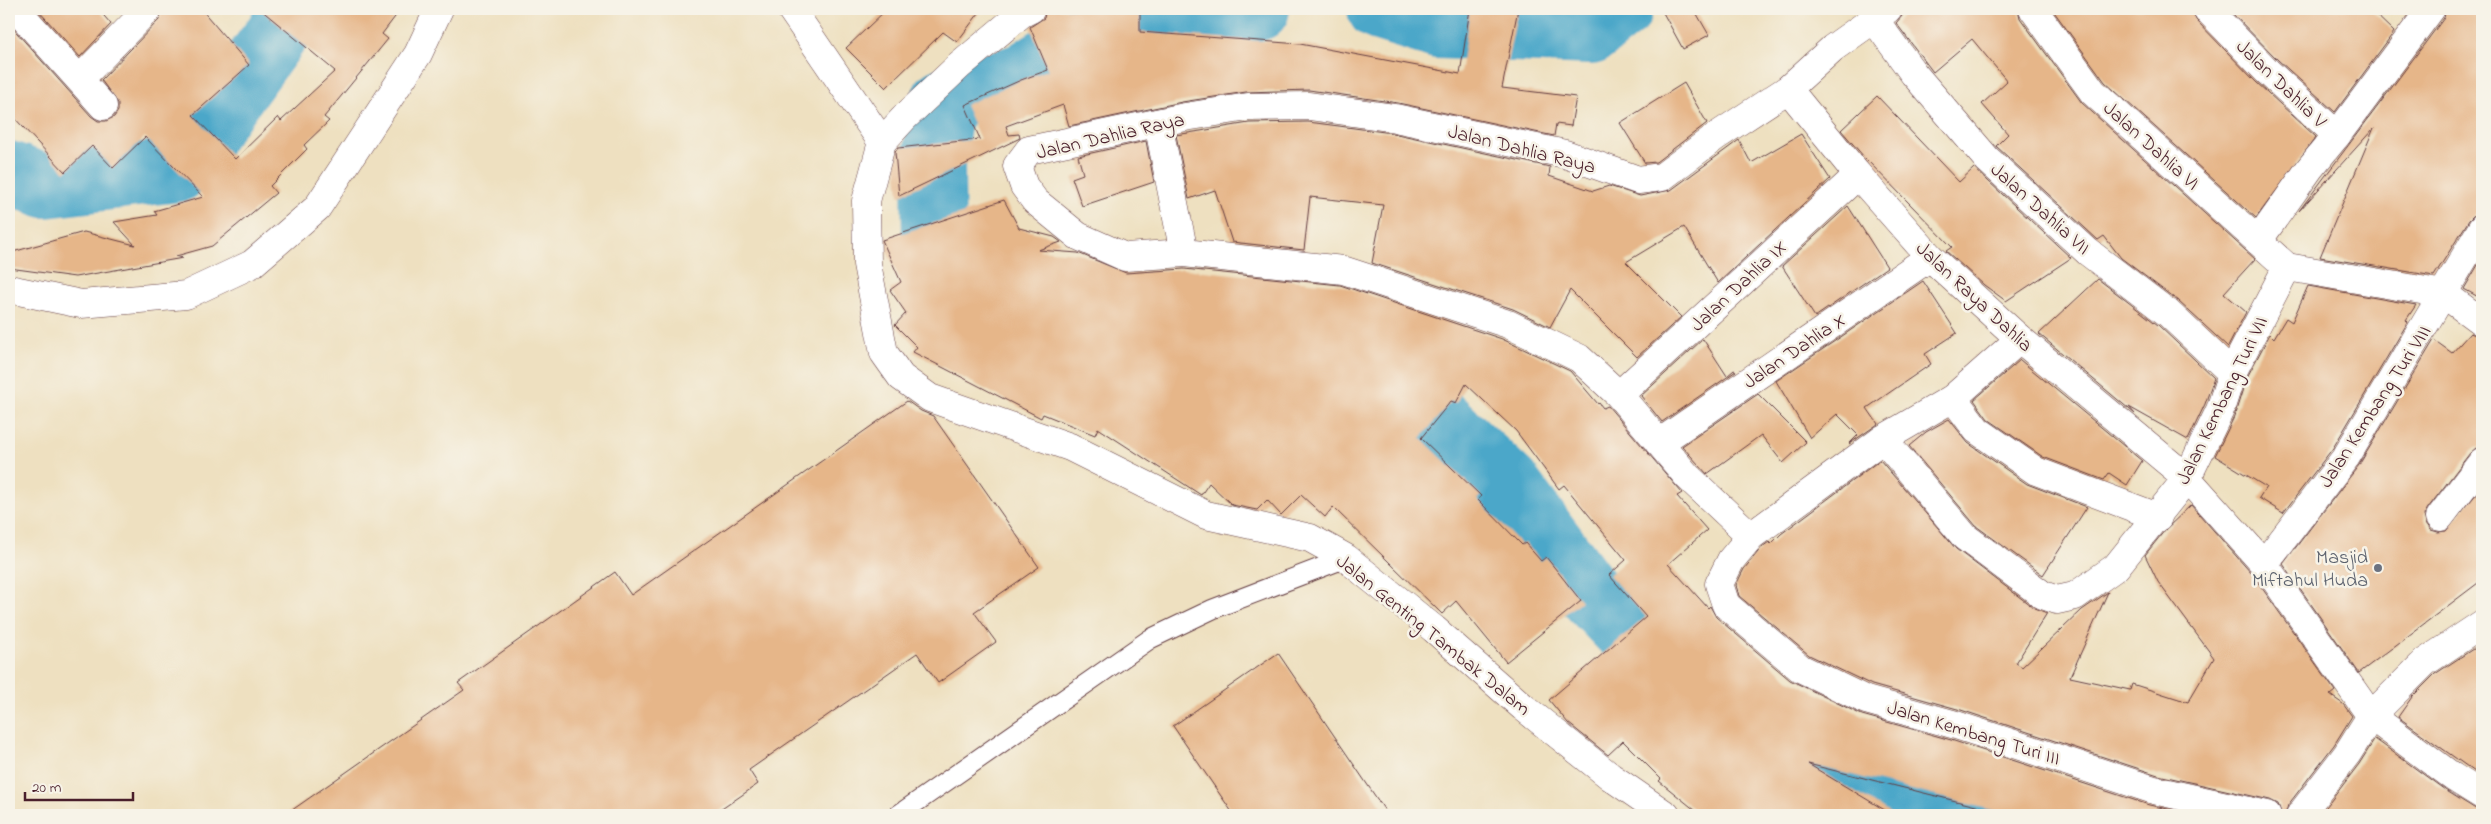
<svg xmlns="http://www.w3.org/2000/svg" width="2491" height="824" font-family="'Indie Flower',sans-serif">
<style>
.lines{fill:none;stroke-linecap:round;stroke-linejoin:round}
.river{stroke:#4ba7c9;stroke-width:64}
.building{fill:#e6b689}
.lane-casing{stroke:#633c41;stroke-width:21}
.street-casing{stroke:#633c41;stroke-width:29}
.lane{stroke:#fff;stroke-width:19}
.street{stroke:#fff;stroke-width:28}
.worship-dot{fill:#6b7280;stroke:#f7f3e8;stroke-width:2}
.labels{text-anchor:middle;stroke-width:5;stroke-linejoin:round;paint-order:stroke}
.street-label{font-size:20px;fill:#4a1f2b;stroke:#f7f3e8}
.worship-label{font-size:20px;fill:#5b616d;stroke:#f7f3e8;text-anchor:end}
</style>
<rect width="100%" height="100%" fill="#f7f3e8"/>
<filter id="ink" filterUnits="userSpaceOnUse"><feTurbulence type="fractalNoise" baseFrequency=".02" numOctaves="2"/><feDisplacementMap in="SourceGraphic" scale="10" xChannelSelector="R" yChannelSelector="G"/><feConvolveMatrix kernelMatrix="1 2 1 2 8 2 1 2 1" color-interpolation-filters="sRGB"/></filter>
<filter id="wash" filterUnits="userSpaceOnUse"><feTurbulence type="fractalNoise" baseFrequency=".0096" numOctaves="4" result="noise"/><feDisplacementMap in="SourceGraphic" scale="20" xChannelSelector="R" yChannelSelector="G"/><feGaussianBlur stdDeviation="1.12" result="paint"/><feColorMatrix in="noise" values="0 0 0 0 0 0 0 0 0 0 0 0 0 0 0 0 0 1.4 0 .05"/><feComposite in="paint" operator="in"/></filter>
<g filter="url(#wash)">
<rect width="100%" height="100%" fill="#eee0c0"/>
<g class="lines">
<!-- river -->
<g class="river">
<path d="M1379 9 1437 27 1591 33 1621 9"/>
<path d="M9 173 45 186 178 170 295 9"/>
<path d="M970 298 934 249 933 165 943 100 1022 75 1096 28 1191 13 1258 9"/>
<path d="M1368 368 1389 371 1509 485 1592 597 1687 696 1742 743 1838 783 1964 815"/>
</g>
</g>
<g id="blocks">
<!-- building -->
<g class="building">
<path d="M37 9H98L111 24 80 57Z"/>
<path d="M163 9H201L249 65 193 115 235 159 278 117 281 121 335 71 260 9H401L382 34 388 39 324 117 329 121 304 145 307 149 270 186 276 193 212 246 176 256 183 258 75 277 9 268V253L84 232 135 245 114 222 157 215 154 211 203 197 145 137 113 168 92 146 65 172 9 112V24L91 116 98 121H106L114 117 118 111V103L101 80 159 20Z"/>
<path d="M887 9H982L957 42 943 32 886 88 846 48Z"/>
<path d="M1046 9H1140V32L1300 44 1460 74 1470 9H1518L1502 88 1576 97 1571 126 1556 124 1554 136 1398 103 1309 90 1246 92 1182 102 1069 126 1063 105 1006 126 1009 135 1019 134 1020 138 899 196 895 152 898 148 980 139 965 105 1021 80 1048 70 1030 27 1044 18Z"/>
<path d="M1661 9H1694L1709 35 1683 49Z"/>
<path d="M1903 9H2018L2020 18 2082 103 2255 259 2224 293 2246 312 2228 347 2178 301 2121 258 2104 236 2098 240 1996 146 2008 134 1982 104 2007 81 1972 39 1933 72 1896 23 1902 16Z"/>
<path d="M2052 9H2192L2196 20 2256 82 2316 137 2256 218 2105 82Z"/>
<path d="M2228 9H2370L2394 32 2335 112 2278 60Z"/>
<path d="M2446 9H2482V212L2475 214 2469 220 2434 276 2320 257 2374 128 2299 211 2444 18Z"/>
<path d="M1684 83 1707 123 1656 162 1645 163 1620 123Z"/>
<path d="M1877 96 1959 182 1974 168 2071 258 2006 301 1984 285 1946 251 1952 247 1864 157 1841 130Z"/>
<path d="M1308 122 1392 133 1550 167 1549 176 1593 191 1609 186 1640 196 1671 190 1739 140 1751 163 1801 134 1830 179 1718 283 1684 227 1626 262 1681 317 1637 357 1570 290 1550 327 1513 309 1372 263 1383 205 1310 197 1304 250 1232 242 1215 190 1189 199 1176 135 1249 123Z"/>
<path d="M1146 141 1154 182 1082 206 1072 178 1083 174 1078 156Z"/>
<path d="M1004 200 1019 228 1054 237 1061 242 1038 250 1078 253 1126 273 1184 269 1340 285 1502 339 1570 371 1598 404 1599 403 1603 408 1608 406 1682 493 1677 496 1707 530 1668 564 1708 608 1710 606 1716 617 1790 680 1862 715 1951 740 2149 805 2196 815H2012L1808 764 1893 815H1701L1659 781 1661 779 1623 741 1608 755 1568 723 1549 700 1646 617 1609 575 1626 560 1564 485 1559 489 1516 431 1466 384 1456 403 1451 401 1421 438 1481 496 1478 500 1522 545 1525 543 1541 561 1546 557 1581 601 1506 662 1456 601 1442 614 1333 507 1325 517 1301 495 1281 515 1267 500 1257 510 1232 505 1209 483 1201 495 1098 428 1095 435 1043 414 1041 418 913 352 917 347 895 325 906 313 890 290 901 282 882 240Z"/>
<path d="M1848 206 1887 267 1815 317 1782 266Z"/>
<path d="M2482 258V299L2464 289Z"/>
<path d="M2098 279 2158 325 2214 378 2205 404 2188 440 2129 407 2135 414 2039 334Z"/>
<path d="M1923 281 1957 333 1925 354 1931 364 1867 408 1878 424 1849 444 1858 435 1837 414 1810 438 1776 381Z"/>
<path d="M2308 286 2416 305 2406 320 2408 322 2333 448 2283 513 2259 498 2266 487 2215 456 2234 417 2246 379 2270 334 2274 338 2286 318 2292 322Z"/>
<path d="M2470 333 2482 337V447L2476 448 2470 453 2428 508 2424 515 2426 523 2431 530 2438 532 2446 531 2482 487V580L2359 673 2283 564 2359 465 2434 340 2452 353Z"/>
<path d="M1703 339 1727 376 1734 370 1736 371 1662 422 1641 396Z"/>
<path d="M2020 360 2142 461 2127 485 2109 473 2104 480 2043 457 1988 419 1974 400Z"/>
<path d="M1758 394 1806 442 1783 463 1761 435 1707 474 1682 446Z"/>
<path d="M907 401 921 411 933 416 1039 567 974 612 996 642 938 683 917 653 749 770 758 784 713 815H285L464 690 458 683 615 572 631 595Z"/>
<path d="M1949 419 1968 443 2027 484 2087 507 2043 575 1976 526 1909 446 1926 432Z"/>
<path d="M1880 460 1956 549 2034 608 2047 613 2016 663 2022 667 2082 610 2108 592 2070 677 2130 690 2132 684 2188 702 2214 658 2158 582 2145 555 2165 530 2191 505 2252 574 2335 691 2330 695 2343 704 2352 716 2334 745 2288 805 2285 815H2282L2278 804 2270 800 2158 775 1961 710 1872 685 1809 655 1739 596 1736 585 1744 569 1762 547 1769 542 1771 544 1781 534Z"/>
<path d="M2482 643V777L2398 717 2412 697 2435 674Z"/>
<path d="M1278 653 1388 815H1234L1173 726Z"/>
<path d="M2375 739 2445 790 2474 808 2482 811V815H2320L2359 764Z"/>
</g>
</g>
</g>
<g filter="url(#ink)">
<use href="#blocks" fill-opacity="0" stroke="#633c41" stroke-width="1"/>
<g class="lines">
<defs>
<path id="lane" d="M898 815 1150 639 1213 609 1346 558"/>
<g id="street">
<path d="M16 9 103 106"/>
<path d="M791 9 882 142"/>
<path d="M1031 9 1021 14 959 66 905 117 882 142 866 201 867 264 884 353 901 377 930 398 1070 447 1206 515 1310 538 1346 558 1434 629 1523 707 1611 777 1666 815"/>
<path d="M2033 9 2093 92 2287 267"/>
<path d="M2207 9 2267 71 2337 135"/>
<path d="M1874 19 1914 74 1987 159 2088 252 2168 313 2232 373"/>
<path d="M80 79 148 9"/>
<path d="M1788 89 1858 175 1930 257 2020 339 2187 478 2264 564 2371 716 2453 777 2482 795"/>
<path d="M1158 123 1184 253"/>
<path d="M2258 241 2310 168 2337 135 2431 9"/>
<path d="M2287 267 2444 294 2482 322"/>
<path d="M9 289 81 304 186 295 252 264 317 208 418 54 439 9"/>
<path d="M2020 339 1953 398 1883 439 1751 536 1731 560 1719 584 1726 605 1800 668 1866 700 1956 725 2154 790 2267 815"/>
<path d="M1619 395 1858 175"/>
<path d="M1953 398 1977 430 2036 471 2158 517"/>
<path d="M1883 439 1965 537 2043 595 2057 600 2075 596 2116 567 2187 478 2220 410 2232 373 2287 267"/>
<path d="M1659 443 1930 257"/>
<path d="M2440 517 2482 462"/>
<path d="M1751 536 1687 476 1619 395 1579 358 1508 324 1343 270 1184 253 1125 257 1078 236 1035 201 1024 186 1017 166 1029 150 1185 117 1248 107 1309 106 1395 118 1565 154 1638 180 1662 177 1715 137 1788 89 1833 48 1888 9"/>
<path d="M2264 564 2346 457 2482 228"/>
<path d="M2300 815 2347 754 2371 716 2425 662 2482 624"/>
</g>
</defs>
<!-- lane casing -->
<use href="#lane" class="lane-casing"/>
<!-- street casing -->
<use href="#street" class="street-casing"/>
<!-- lane -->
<use href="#lane" class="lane"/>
<!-- street -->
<use href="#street" class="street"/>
</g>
</g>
<!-- markers -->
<circle class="worship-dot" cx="2378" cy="568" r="5"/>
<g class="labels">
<!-- street labels -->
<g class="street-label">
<text transform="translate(2282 83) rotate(44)" y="7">Jalan Dahlia V</text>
<text transform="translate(1110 135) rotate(-13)" y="7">Jalan Dahlia Raya</text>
<text transform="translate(2152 145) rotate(42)" y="7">Jalan Dahlia VI</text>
<text transform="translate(1522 148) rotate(14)" y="7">Jalan Dahlia Raya</text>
<text transform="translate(2041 208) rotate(42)" y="7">Jalan Dahlia VII</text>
<text transform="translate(1738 285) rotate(-43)" y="7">Jalan Dahlia IX</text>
<text transform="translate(1975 296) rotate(43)" y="7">Jalan Raya Dahlia</text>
<text transform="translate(1794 350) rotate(-34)" y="7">Jalan Dahlia X</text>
<text transform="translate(2221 400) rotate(-64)" y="7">Jalan Kembang Turi VII</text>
<text transform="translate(2374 406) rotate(-57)" y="7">Jalan Kembang Turi VIII</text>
<text transform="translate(1434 634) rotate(39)" y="7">Jalan Genting Tambak Dalam</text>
<text transform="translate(1974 732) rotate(17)" y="7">Jalan Kembang Turi III</text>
</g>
<!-- worship labels -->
<g class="worship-label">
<text x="2368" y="563">Masjid<tspan x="2368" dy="23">Miftahul Huda</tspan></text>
</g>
</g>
<!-- margin -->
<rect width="2491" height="824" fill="none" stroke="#f7f3e8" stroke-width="30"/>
<!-- scale -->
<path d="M25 792v8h108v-8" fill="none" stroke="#4a1f2b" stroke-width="2.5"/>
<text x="32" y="792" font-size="15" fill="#4a1f2b" stroke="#f7f3e8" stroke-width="4" paint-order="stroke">20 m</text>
</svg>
